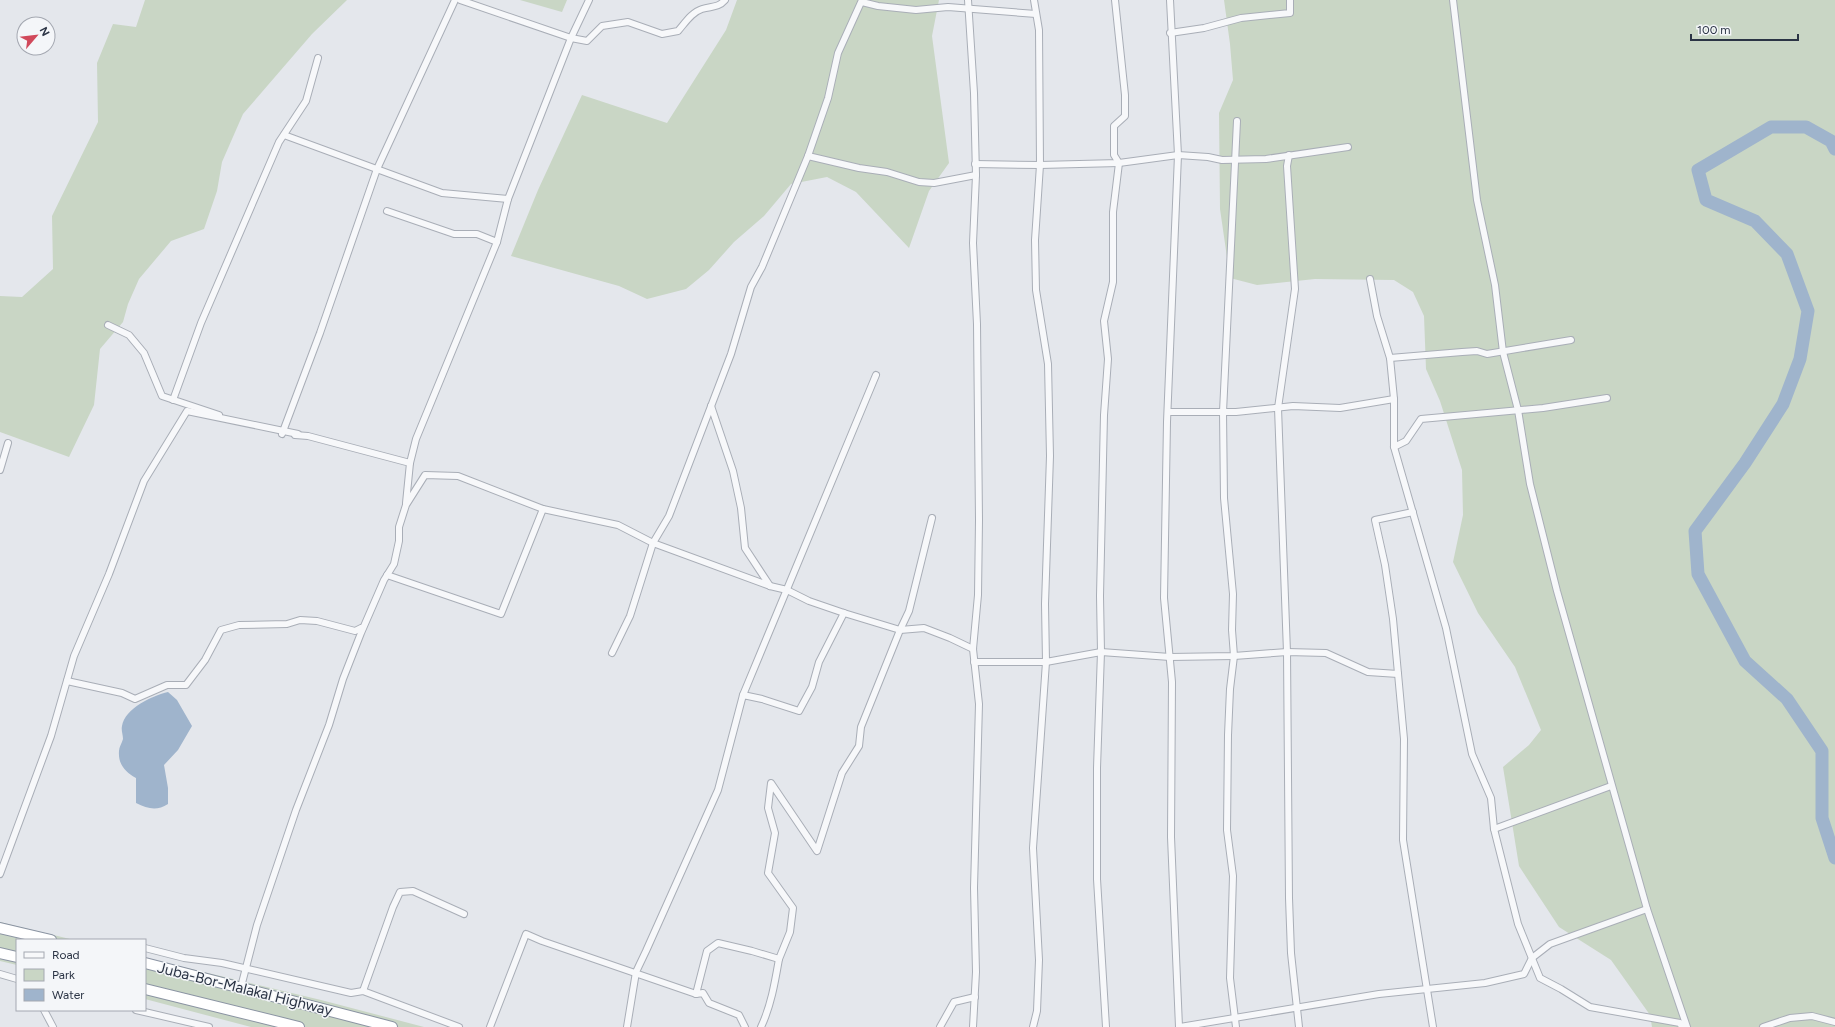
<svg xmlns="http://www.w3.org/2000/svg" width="1835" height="1027" font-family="Figtree,sans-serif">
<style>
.green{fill:#c9d6c5}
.water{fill:#9fb4cc}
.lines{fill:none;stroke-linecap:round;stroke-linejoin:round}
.river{stroke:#9fb4cc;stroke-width:13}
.minor-casing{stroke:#a9aeb7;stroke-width:8}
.trunk-casing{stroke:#8b94a3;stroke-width:12}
.minor{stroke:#f7f8fa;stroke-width:6}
.trunk{stroke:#fff;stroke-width:10}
.labels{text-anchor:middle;stroke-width:3;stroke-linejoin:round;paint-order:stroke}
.street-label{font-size:15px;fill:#2b3445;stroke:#f4f6f9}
</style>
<rect width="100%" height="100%" fill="#e4e7ec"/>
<!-- green -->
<g class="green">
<path d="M145 0H347L312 34 243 114 222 162 217 191 204 229 171 241 139 279 128 304 123 322 100 349 94 405 69 457 0 432V296L22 297 53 269 52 216 98 122 97 63 113 24 136 27Z"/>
<path d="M520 0H567L562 12Z"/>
<path d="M737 0H939L932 36 949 163 929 191 909 248 856 192 827 177 791 184 764 216 734 242 709 270 686 289 647 299 619 286 511 256 538 190 582 95 667 123 726 30Z"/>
<path d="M1224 0H1835V1027H1652L1650 1015 1611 960 1559 927 1519 866 1503 767 1529 745 1541 730 1515 667 1478 613 1453 562 1463 515 1462 470 1440 401 1426 369 1424 316 1413 292 1394 280 1315 279 1257 285 1230 278 1220 209 1219 113 1233 80 1230 44Z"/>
<path d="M0 922 74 940H17V965L0 961Z"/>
<path d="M145 958 321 1000 424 1027H251L145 999Z"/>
</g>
<!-- water -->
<path class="water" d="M168 692 177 700 192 726 178 750 164 765 168 788V804C157 811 148 809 136 803V778C125 772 118 764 119 751 119 747 122 743 123 739 123 735 121 730 122 726 125 708 152 696 168 692Z"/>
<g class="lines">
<!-- river -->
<path class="river" d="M1835 149 1831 141 1806 127H1771L1698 170 1706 200 1755 221 1787 254 1808 311 1800 359 1783 404 1745 463 1695 531 1698 574 1745 661 1787 699 1822 751V818L1835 858"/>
<defs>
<g id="minor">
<path d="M460 0 571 38 587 41 602 26 628 22 662 34 678 31C685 23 692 12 702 9 712 6 718 8 725 0"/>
<path d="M968 0 974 93 976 175 973 243 977 324 979 520 978 595 973 649 979 704 974 888 976 972 973 1027"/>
<path d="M1170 0 1178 155 1167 422 1164 598 1172 682 1171 837 1179 1027"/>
<path d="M1453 0 1477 200 1495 285 1503 352 1518 410 1530 484 1557 591 1647 909 1687 1027"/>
<path d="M862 2 878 6 916 10 948 7 1036 14"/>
<path d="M1170 33 1204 28 1241 18 1290 13V0"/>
<path d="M284 135 442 193 508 199"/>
<path d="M1289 155 1287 166 1295 289 1278 408 1287 652 1289 898 1291 953 1299 1027"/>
<path d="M808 156 859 168 887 172 919 182 934 183 976 175"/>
<path d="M975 164 1040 165 1119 163 1178 155 1208 157 1222 160 1266 159 1348 147"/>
<path d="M387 211 454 234H477L497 242"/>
<path d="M1370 279 1377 316 1390 358 1394 399V447L1446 628 1472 754 1491 798 1494 829 1518 924 1540 978 1561 989 1590 1007 1680 1023 1682 1027"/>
<path d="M108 325 129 335 144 353 162 396 219 415"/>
<path d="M1390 358 1462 352 1477 351 1487 354 1571 340"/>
<path d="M173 400 201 323 279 142 306 101 318 58"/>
<path d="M711 406 733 471 741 508 745 548 770 586"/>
<path d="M1168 412H1236L1293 406 1340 408 1394 399"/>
<path d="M282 434 320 333 377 169 455 0"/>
<path d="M295 435 308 436 410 463 406 503"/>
<path d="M1394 447 1406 441 1421 419 1543 408 1607 398"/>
<path d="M410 463 416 439 497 242 508 199 571 38 589 0"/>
<path d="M0 470 8 443"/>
<path d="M1413 512 1375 520 1385 565 1393 619 1404 739 1403 840 1433 1027"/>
<path d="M387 575 501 614 543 509"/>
<path d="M612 653 630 616 653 543 669 516 731 354 751 287 762 267 808 156 828 98 838 53 862 0"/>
<path d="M974 662H1046L1101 652 1170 657 1234 656 1287 652 1326 653 1368 672 1398 674"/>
<path d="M67 681 122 693 135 699 167 685H186L205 660 221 630 239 625 287 624 300 620 317 621 355 631 361 628"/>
<path d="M743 695 876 375"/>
<path d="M1494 829 1611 786"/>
<path d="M0 874 51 736 74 656 109 574 144 481 187 411 298 434"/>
<path d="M145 948 184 958 222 963 351 993 363 991 459 1027"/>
<path d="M0 974 17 979"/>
<path d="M241 987 257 925 296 810 329 725 343 679 361 633 384 580 394 564 399 541V527L406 505 425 475 458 476 543 509 618 525 653 543 770 586 787 590 809 601 844 613 900 630 924 628 950 638 973 649"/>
<path d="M363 991 393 907 400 892 413 891 464 914"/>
<path d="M44 1010 53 1027"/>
<path d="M136 1010 209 1027"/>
<path d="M490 1027 526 934 542 941 696 994"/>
<path d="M627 1027 636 972 646 951 718 790 743 695 762 699 799 711 812 687 819 662 844 613"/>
<path d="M745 1027 739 1015 709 1003 703 993 696 994 707 951 718 943 752 951 779 959 790 932 793 908 768 873 775 833 768 808 771 783 817 851 842 773 859 746 861 727 900 630 909 611 932 518"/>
<path d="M761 1027C771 1006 775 982 779 959"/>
<path d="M940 1027 954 1002 975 997"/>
<path d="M1033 1027 1037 1011 1039 960 1033 848 1046 662 1045 604 1050 456 1048 364 1036 290 1035 240 1040 165 1039 30 1034 0"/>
<path d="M1106 1027 1097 879V768L1101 652 1100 596 1104 415 1108 359 1104 321 1113 282V212L1119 163 1114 155V126L1125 116V95L1115 0"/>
<path d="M1180 1027 1379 994 1485 983 1524 974 1532 958 1550 944 1647 909"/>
<path d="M1236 1027 1230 978 1233 876 1227 830 1228 735 1230 689 1234 656 1232 630 1233 594 1224 498 1223 412 1237 121"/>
<path d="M1763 1027 1790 1018 1812 1016 1835 1022"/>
</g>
<g id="trunk">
<path d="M0 928 51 940"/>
<path d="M0 953 17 957"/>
<path d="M145 963 392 1027"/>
<path d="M145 989 299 1027"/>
</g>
</defs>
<!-- minor casing -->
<use href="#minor" class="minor-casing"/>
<!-- trunk casing -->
<use href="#trunk" class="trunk-casing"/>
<!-- minor -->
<use href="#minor" class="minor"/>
<!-- trunk -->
<use href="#trunk" class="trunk"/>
</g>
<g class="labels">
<!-- street labels -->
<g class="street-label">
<text transform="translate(245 989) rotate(14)" y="5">Juba-Bor-Malakal Highway</text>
</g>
</g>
<!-- legend -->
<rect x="16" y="939" width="130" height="72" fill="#f4f6f9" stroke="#a4a8b1"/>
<rect x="24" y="952" width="20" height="6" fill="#f7f8fa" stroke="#a4a8b1"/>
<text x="52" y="959" font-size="12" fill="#2b3445">Road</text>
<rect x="24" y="969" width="20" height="12" fill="#c9d6c5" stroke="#a4a8b1"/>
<text x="52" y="979" font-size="12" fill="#2b3445">Park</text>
<rect x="24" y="989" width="20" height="12" fill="#9fb4cc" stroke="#a4a8b1"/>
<text x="52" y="999" font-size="12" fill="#2b3445">Water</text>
<!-- north arrow -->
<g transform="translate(36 36) rotate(62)"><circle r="19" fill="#f4f6f9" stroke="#a4a8b1"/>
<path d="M0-3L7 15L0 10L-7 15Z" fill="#d1495b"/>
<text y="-6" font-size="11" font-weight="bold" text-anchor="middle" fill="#2b3445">N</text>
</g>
<!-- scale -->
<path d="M1691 34v6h107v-6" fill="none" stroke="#2b3445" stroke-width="2"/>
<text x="1697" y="34" font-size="12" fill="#2b3445" stroke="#f4f6f9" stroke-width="3" paint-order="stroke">100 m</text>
</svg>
